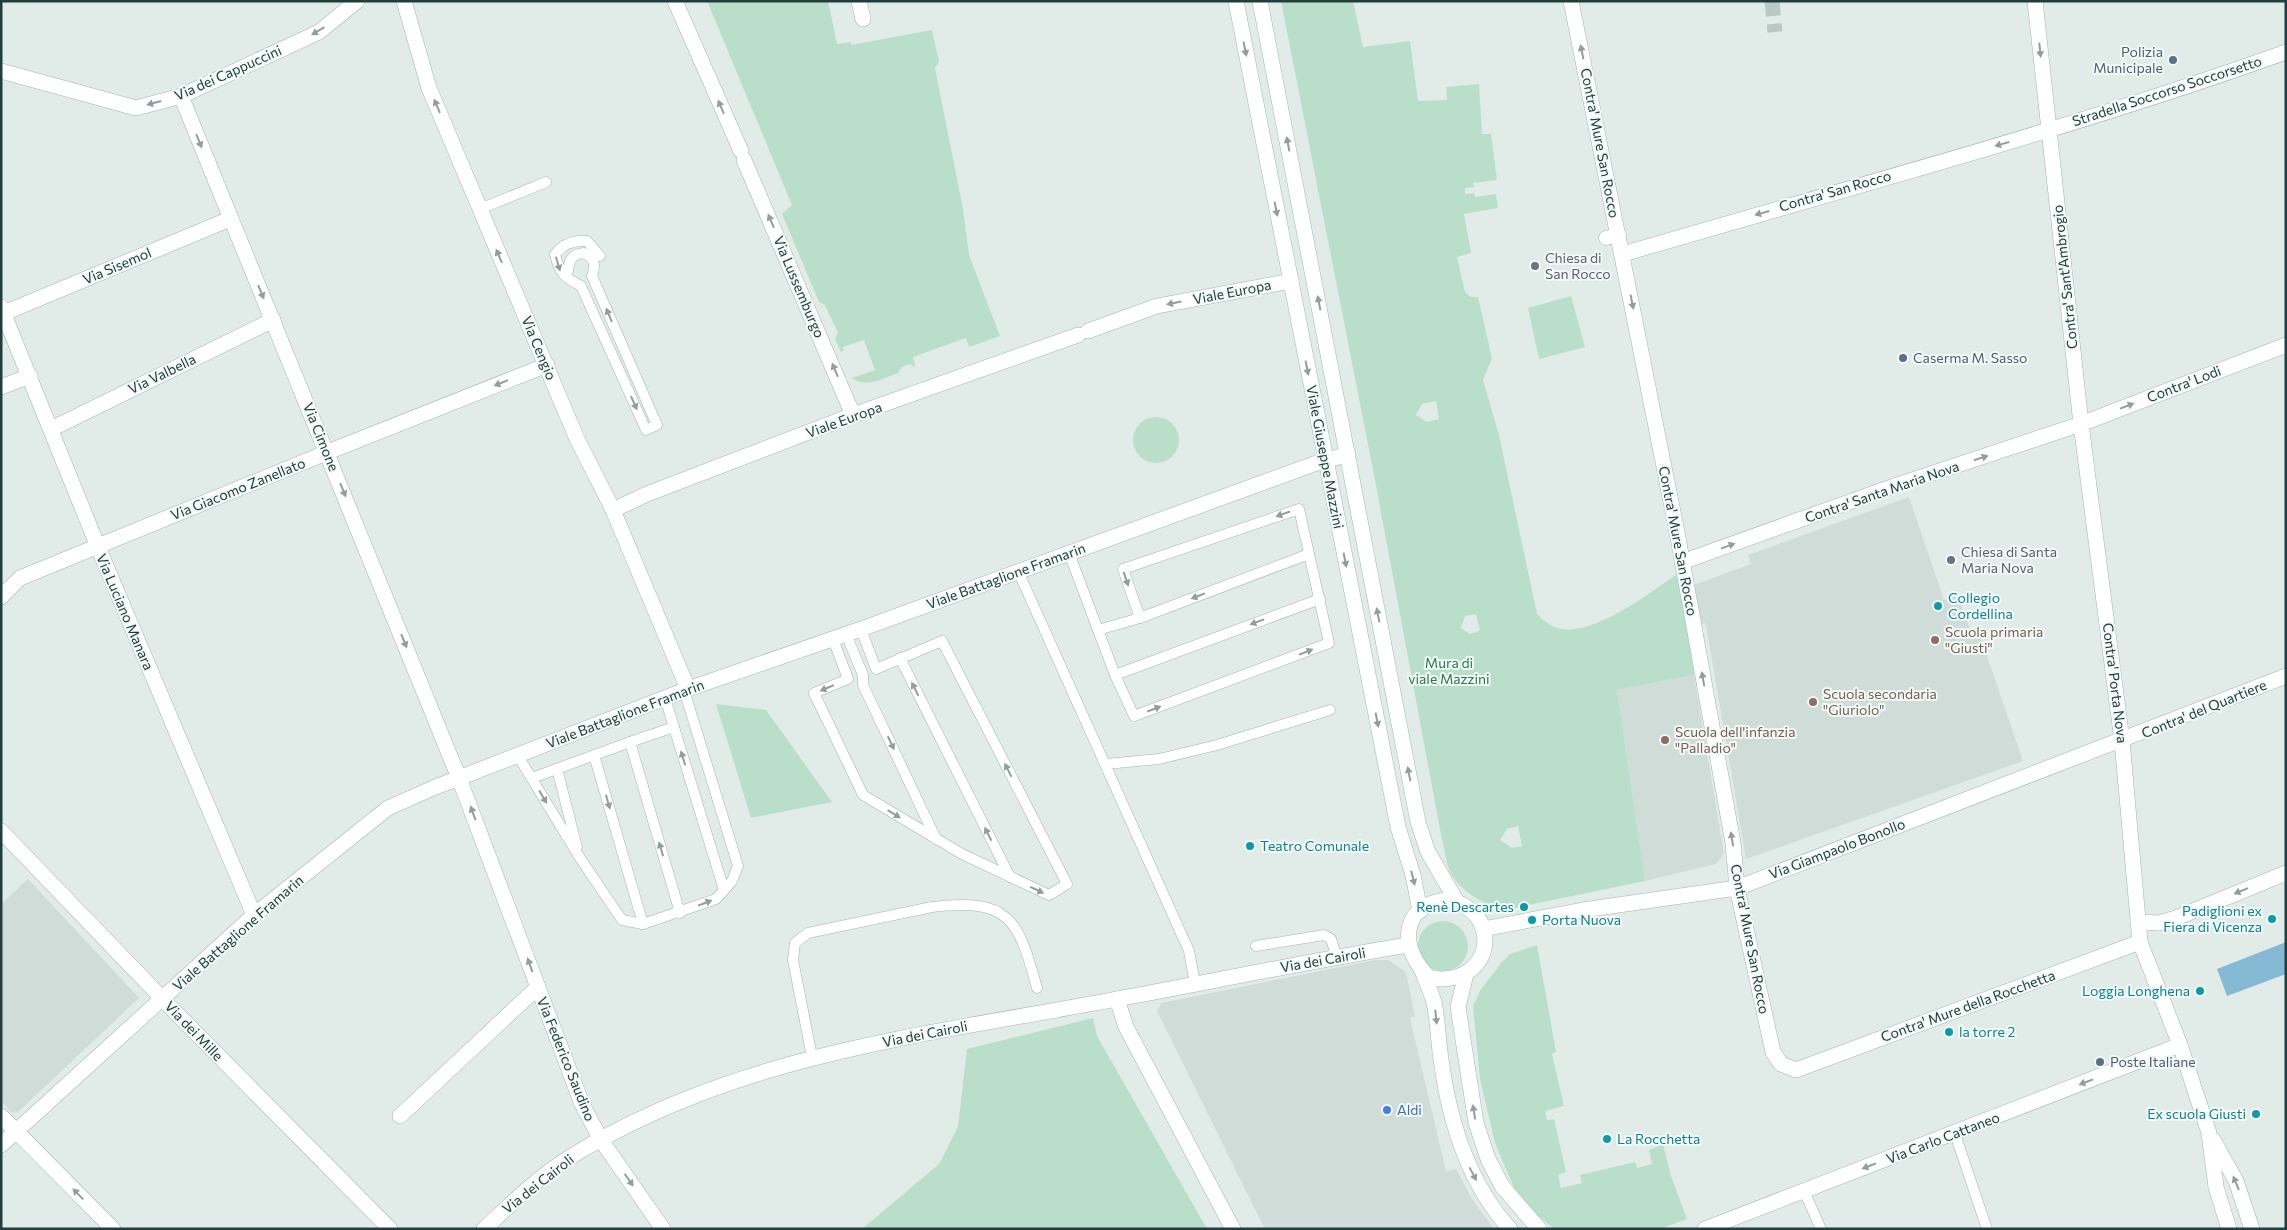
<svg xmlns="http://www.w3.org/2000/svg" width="2287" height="1230" font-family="Commissioner,sans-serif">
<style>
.built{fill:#cfdcd8}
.green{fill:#b9dfca;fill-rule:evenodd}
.water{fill:#86bad4}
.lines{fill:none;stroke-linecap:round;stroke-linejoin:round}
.minor-tunnel{stroke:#bac9c6;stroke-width:15;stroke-dasharray:15 8;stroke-linecap:butt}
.service-casing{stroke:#a3b4b1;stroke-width:11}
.pedestrian-casing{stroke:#a3b4b1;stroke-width:15}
.minor-casing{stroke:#a3b4b1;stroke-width:16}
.tertiary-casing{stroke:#a3b4b1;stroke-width:16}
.secondary-casing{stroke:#9fb9b4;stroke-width:16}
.service{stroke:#fff;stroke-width:10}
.pedestrian{stroke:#fff;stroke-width:14}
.minor{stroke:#fff;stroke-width:15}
.tertiary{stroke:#fff;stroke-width:15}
.secondary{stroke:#fff;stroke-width:15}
.oneway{fill:#909e9d}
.service-dot{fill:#5c6f8a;stroke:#f2f9f6;stroke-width:2}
.worship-dot{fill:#6b7280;stroke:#f2f9f6;stroke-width:2}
.culture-dot{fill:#0f9aa8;stroke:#f2f9f6;stroke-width:2}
.education-dot{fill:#8d6e63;stroke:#f2f9f6;stroke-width:2}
.shop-dot{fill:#3f7fe0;stroke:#f2f9f6;stroke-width:2}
.labels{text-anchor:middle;stroke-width:4;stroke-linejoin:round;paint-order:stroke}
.service-label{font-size:14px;fill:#4e5e75;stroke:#f2f9f6;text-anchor:start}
.street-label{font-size:14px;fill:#203e3b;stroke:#f2f9f6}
.worship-label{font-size:14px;fill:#5b616d;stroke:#f2f9f6;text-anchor:start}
.culture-label{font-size:14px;fill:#0d838f;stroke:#f2f9f6;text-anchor:start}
.education-label{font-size:14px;fill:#785e54;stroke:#f2f9f6;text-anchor:start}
.park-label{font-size:14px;fill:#297654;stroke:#f2f9f6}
.shop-label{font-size:14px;fill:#366cbe;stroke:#f2f9f6;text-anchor:start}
</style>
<rect width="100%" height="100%" fill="#e1ece9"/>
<!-- built -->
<g class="built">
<path d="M1909 497 1944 600 1958 596 1970 629 1977 627 2023 761 1746 859 1707 631 1705 623 1702 624 1694 585 1751 564 1748 555Z"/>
<path d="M1694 675 1724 854 1716 864 1645 881 1617 690Z"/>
<path d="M28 879 139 998 18 1112 12 1113 1 1101V904Z"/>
<path d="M1375 960H1388L1406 972 1415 1016 1410 1018 1446 1171 1456 1169 1472 1199 1494 1229H1265L1157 1011 1161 1003Z"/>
</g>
<!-- green -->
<g class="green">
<path d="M707 1H828L837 44 851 42V45L932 30 939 62 935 68 963 209 969 255 1000 336 969 347 966 338 913 357 915 367 909 364 902 367 898 373C883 378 867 389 852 378L875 370 864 340 843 347 844 351 841 352 835 339 838 333 825 305 819 302 782 214 792 205Z"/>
<path d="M1281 1H1353L1363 47 1410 41 1418 101 1447 100 1446 87 1479 84 1482 134H1491L1497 180 1473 183 1474 187 1465 188V194L1474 193 1475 197 1496 194 1498 208 1464 214 1471 253 1457 257 1465 292 1471 297H1478L1492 359 1483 380 1499 435 1537 614C1541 618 1547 623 1552 626 1587 643 1650 592 1679 573L1694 675 1617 690 1645 881 1505 910C1485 906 1462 892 1451 874 1446 864 1445 850 1442 840L1375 480ZM1436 401 1439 419 1427 422 1416 415 1422 404ZM1476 614 1480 631 1470 634 1461 628 1465 616ZM1518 826 1522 846 1512 848 1500 840 1507 829Z"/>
<path d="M1571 296 1585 347 1539 359 1528 308Z"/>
<circle cx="1156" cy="440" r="23"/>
<path d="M716 704 766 710 832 802 751 818Z"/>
<circle cx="1443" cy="946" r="25"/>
<path d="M1537 945 1556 1052 1552 1054 1564 1106 1545 1111 1547 1120 1554 1119 1566 1172 1558 1175 1561 1188 1582 1183 1580 1175 1635 1162 1637 1168 1652 1164 1649 1150 1663 1144 1671 1176 1687 1219 1660 1229H1554L1535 1213 1514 1188 1495 1143 1480 1079 1473 1006 1480 991 1501 963 1510 954Z"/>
<path d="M1093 1018 1097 1036 1207 1229H862L940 1163 958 1126 967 1049Z"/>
</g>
<!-- water -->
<path class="water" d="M2286 942V974L2227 996 2217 969Z"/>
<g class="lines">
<!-- minor-tunnel -->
<path class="minor-tunnel" d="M1772 1 1775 32"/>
<defs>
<g id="service">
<path d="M480 209 546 182"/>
<path d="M568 271C569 259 573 254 584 253 595 259 596 265 592 276L657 425 646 430 581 286C565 278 559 273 555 254 563 244 574 240 587 241L600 256"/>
<path d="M1069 553 1115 675 1134 716 1329 643 1299 509 1123 569 1140 618"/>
<path d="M1018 571 1189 951 1195 983"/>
<path d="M1098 630 1140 618 1309 554"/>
<path d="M846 634 863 675V685L936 839"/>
<path d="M833 639 848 679 814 693 863 795 962 854 1049 895 1067 884 942 641 876 669 861 629"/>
<path d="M900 658 1010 877"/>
<path d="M1115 675 1320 599"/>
<path d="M684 690 738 866 732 881 724 890"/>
<path d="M674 727 630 742 680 913"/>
<path d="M594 755 643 924"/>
<path d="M518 756 580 858 622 920 643 924 716 899 724 890 665 698"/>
<path d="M1106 764 1159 759 1217 745 1330 710"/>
<path d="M557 769 577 847"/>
<path d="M532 778 630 742"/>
<path d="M1256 946 1324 935 1331 939 1337 958"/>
<path d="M812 1057 793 960 795 943 808 933 932 907C1009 898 1018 918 1037 988"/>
<path d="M1955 1134 1987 1229"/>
<path d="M1804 1191 1821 1229"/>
</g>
<path id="pedestrian" d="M1606 238 1619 235"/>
<g id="minor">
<path d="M404 1 429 88 577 439 613 510 688 689"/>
<path d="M675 1 741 151"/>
<path d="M859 1 863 19"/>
<path d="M1571 1 1677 532 1733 843 1737 888 1773 1052 1781 1064 1796 1070 2140 942"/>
<path d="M2035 1 2081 424 2122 741 2140 942 2180 1045 2209 1133 2216 1187 2229 1229"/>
<path d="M1 71 136 108 181 96 319 32 357 1"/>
<path d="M181 96 459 778 582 1104 601 1140 663 1229"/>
<path d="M744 160 853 415"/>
<path d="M1623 254C1844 189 2068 130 2286 52"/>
<path d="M1 307 98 547 254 915"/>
<path d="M4 313 230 219"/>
<path d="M1088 331 1157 306 1291 281"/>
<path d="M1 387 30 376"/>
<path d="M51 429 273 320"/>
<path d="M613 510 647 494 853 415 1078 335"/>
<path d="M1682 562 1894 486 2081 424 2286 345"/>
<path d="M1 597 20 578 328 452 547 365"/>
<path d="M1 831 181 1018 390 1229"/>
<path d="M2138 922 2159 923 2176 918 2286 873"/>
<path d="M1483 929 1583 910 1737 888 2286 676"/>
<path d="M1117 999 1126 1027 1233 1229"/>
<path d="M1 1116 113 1229"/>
<path d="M400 1116 538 987"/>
<path d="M2214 1141 2236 1181 2252 1229"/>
<path d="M1705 1229 2180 1045"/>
</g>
<g id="tertiary">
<path d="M1 1145 254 915 388 808 433 788 688 689 861 629 1314 464 1348 454"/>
<path d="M484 1229C510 1205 537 1178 567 1159 734 1054 927 1035 1117 999 1214 981 1310 961 1408 945"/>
</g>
<g id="secondary">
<path d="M1236 1 1398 827 1413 875 1420 911"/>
<path d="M1260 1 1418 822 1428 852 1457 902"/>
<path d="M1446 900C1504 908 1496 988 1430 978 1400 951 1398 906 1446 900Z"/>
<path d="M1422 971C1426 981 1431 992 1434 1002 1438 1021 1438 1040 1441 1059 1449 1120 1468 1183 1510 1229"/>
<path d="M1466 974 1458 1007 1476 1123 1488 1159 1502 1186 1539 1229"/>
</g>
</defs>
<!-- service casing -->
<use href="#service" class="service-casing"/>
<!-- pedestrian casing -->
<use href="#pedestrian" class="pedestrian-casing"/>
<!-- minor casing -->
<use href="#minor" class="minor-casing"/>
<!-- tertiary casing -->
<use href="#tertiary" class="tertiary-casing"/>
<!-- secondary casing -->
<use href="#secondary" class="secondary-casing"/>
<!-- service -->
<use href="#service" class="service"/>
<!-- pedestrian -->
<use href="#pedestrian" class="pedestrian"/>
<!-- minor -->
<use href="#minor" class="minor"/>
<!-- tertiary -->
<use href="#tertiary" class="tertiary"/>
<!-- secondary -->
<use href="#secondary" class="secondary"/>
</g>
<!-- one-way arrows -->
<defs><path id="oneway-solid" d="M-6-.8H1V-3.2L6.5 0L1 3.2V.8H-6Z" transform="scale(1.25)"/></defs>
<g class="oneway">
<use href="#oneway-solid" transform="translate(318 31) rotate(149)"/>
<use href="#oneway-solid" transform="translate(1245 49) rotate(79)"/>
<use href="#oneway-solid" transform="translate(2040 50) rotate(84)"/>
<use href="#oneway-solid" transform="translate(1582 52) rotate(-101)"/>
<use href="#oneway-solid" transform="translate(154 103) rotate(165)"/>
<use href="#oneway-solid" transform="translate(437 106) rotate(-113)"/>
<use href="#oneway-solid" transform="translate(721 107) rotate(-113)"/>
<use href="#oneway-solid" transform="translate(199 141) rotate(68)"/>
<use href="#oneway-solid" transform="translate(1288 144) rotate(-101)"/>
<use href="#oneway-solid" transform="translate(2002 144) rotate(164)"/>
<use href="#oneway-solid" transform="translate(1276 209) rotate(79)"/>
<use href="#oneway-solid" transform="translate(1762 213) rotate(164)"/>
<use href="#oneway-solid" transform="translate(771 221) rotate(-113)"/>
<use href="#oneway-solid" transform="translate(499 256) rotate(-113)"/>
<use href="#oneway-solid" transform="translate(558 264) rotate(74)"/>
<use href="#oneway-solid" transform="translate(261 292) rotate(67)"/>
<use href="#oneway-solid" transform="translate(1632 302) rotate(79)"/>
<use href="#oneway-solid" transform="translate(1174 303) rotate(169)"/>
<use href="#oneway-solid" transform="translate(1319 303) rotate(-101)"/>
<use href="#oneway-solid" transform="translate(609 315) rotate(-113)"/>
<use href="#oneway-solid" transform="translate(1307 368) rotate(79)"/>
<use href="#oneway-solid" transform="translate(835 370) rotate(-113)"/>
<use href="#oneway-solid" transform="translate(501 383) rotate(158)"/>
<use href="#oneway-solid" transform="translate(634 403) rotate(66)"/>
<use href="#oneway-solid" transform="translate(2127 406) rotate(-21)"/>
<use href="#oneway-solid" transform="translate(1981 458) rotate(-18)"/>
<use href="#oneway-solid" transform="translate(343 490) rotate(68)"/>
<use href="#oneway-solid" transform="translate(1283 514) rotate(161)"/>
<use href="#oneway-solid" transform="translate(1728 546) rotate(-20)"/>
<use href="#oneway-solid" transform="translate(1345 560) rotate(79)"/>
<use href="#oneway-solid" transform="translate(1126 579) rotate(71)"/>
<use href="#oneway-solid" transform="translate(1198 596) rotate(159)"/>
<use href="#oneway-solid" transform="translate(1378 615) rotate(-101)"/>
<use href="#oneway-solid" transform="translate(1257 622) rotate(160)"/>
<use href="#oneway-solid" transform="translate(404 641) rotate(68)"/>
<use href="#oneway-solid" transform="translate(1306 652) rotate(-21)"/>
<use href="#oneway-solid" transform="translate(1703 679) rotate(-100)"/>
<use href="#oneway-solid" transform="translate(827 688) rotate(157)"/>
<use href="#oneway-solid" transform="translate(915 689) rotate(-117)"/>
<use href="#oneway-solid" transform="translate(1154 709) rotate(-21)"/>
<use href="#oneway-solid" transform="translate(1377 720) rotate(79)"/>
<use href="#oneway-solid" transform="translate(891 743) rotate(65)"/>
<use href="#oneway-solid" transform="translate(683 758) rotate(-107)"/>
<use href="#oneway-solid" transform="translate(1008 770) rotate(-117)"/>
<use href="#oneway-solid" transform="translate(1409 774) rotate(-101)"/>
<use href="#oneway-solid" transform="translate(543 797) rotate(59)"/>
<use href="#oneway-solid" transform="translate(608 802) rotate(74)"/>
<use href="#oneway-solid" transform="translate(473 813) rotate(-110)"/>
<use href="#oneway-solid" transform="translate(894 814) rotate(31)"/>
<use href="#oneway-solid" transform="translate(988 834) rotate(-117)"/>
<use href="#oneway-solid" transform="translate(1732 839) rotate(-99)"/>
<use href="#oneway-solid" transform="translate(661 849) rotate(-106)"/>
<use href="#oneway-solid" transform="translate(1413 878) rotate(76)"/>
<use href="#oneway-solid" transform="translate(1037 890) rotate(25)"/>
<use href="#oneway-solid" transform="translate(2241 891) rotate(158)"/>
<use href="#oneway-solid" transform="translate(705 903) rotate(-21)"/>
<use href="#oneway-solid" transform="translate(530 965) rotate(-110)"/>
<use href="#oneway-solid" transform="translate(1436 1017) rotate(84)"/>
<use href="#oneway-solid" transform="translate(2086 1082) rotate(159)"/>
<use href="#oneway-solid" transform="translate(1474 1112) rotate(-99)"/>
<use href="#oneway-solid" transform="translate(1869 1166) rotate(159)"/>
<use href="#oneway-solid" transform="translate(1473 1174) rotate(62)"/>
<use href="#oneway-solid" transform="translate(629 1180) rotate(55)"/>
<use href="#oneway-solid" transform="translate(2236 1183) rotate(-113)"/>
<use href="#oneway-solid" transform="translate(78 1194) rotate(-134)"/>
</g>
<!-- markers -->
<g class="service-dot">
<circle cx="2173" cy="60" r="5"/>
<circle cx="1903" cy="358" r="5"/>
<circle cx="2100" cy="1062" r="5"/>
</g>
<g class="worship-dot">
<circle cx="1535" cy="266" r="5"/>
<circle cx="1951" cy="560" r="5"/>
</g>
<g class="culture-dot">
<circle cx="1938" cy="606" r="5"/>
<circle cx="1250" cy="846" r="5"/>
<circle cx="1524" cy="907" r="5"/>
<circle cx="2272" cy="919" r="5"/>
<circle cx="1532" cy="920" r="5"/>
<circle cx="2200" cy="991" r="5"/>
<circle cx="1949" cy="1032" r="5"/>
<circle cx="2256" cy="1114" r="5"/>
<circle cx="1607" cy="1139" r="5"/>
</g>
<g class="education-dot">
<circle cx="1935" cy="640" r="5"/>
<circle cx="1813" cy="702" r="5"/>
<circle cx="1665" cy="740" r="5"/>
</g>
<circle class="shop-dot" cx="1387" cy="1110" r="5"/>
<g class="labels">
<!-- service labels -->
<g class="service-label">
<text x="2163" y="57" text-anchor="end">Polizia<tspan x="2163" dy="16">Municipale</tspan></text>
<text x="1913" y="363">Caserma M. Sasso</text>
<text x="2110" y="1067">Poste Italiane</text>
</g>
<!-- street labels -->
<g class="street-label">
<text transform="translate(228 73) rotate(-24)" y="5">Via dei Cappuccini</text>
<text transform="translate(2167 91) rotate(-18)" y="5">Stradella Soccorso Soccorsetto</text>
<text transform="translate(1600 143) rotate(79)" y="5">Contra' Mure San Rocco</text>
<text transform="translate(1835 191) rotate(-16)" y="5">Contra' San Rocco</text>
<text transform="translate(117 266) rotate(-23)" y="5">Via Sisemol</text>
<text transform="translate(2065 277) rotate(-96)" y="5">Contra' Sant'Ambrogio</text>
<text transform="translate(799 287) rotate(67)" y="5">Via Lussemburgo</text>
<text transform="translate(1232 292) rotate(-11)" y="5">Viale Europa</text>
<text transform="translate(539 348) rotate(67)" y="5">Via Cengio</text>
<text transform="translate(162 374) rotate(-26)" y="5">Via Valbella</text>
<text transform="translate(2184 384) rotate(-21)" y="5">Contra' Lodi</text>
<text transform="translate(844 420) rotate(-20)" y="5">Viale Europa</text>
<text transform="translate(321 437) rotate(68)" y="5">Via Cimone</text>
<text transform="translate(1325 457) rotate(79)" y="5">Viale Giuseppe Mazzini</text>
<text transform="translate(238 489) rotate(-22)" y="5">Via Giacomo Zanellato</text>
<text transform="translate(1882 492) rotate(-19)" y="5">Contra' Santa Maria Nova</text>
<text transform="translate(1678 541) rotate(79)" y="5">Contra' Mure San Rocco</text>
<text transform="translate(1006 576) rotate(-20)" y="5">Viale Battaglione Framarin</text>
<text transform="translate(125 612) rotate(67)" y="5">Via Luciano Manara</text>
<text transform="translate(2115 683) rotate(83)" y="5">Contra' Porta Nova</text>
<text transform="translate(2204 709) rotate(-22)" y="5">Contra' del Quartiere</text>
<text transform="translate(625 714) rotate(-21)" y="5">Viale Battaglione Framarin</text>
<text transform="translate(1837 849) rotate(-21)" y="5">Via Giampaolo Bonollo</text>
<text transform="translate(238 933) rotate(-41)" y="5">Viale Battaglione Framarin</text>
<text transform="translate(1750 939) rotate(79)" y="5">Contra' Mure San Rocco</text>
<text transform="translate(1323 960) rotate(-10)" y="5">Via dei Cairoli</text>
<text transform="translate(1968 1006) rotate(-20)" y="5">Contra' Mure della Rocchetta</text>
<text transform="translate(194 1031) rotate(46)" y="5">Via dei Mille</text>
<text transform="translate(925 1034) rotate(-11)" y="5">Via dei Cairoli</text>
<text transform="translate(566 1059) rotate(68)" y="5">Via Federico Saudino</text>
<text transform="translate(1943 1138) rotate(-21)" y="5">Via Carlo Cattaneo</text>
<text transform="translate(538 1184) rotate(-38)" y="5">Via dei Cairoli</text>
</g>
<!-- worship labels -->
<g class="worship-label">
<text x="1545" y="263">Chiesa di<tspan x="1545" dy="16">San Rocco</tspan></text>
<text x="1961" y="557">Chiesa di Santa<tspan x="1961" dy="16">Maria Nova</tspan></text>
</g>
<!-- culture labels -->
<g class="culture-label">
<text x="1948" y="603">Collegio<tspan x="1948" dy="16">Cordellina</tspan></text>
<text x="1260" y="851">Teatro Comunale</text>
<text x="1514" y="912" text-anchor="end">Renè Descartes</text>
<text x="2262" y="916" text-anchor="end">Padiglioni ex<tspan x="2262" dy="16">Fiera di Vicenza</tspan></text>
<text x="1542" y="925">Porta Nuova</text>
<text x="2190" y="996" text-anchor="end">Loggia Longhena</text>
<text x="1959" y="1037">la torre 2</text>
<text x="2246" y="1119" text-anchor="end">Ex scuola Giusti</text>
<text x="1617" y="1144">La Rocchetta</text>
</g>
<!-- education labels -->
<g class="education-label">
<text x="1945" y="637">Scuola primaria<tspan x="1945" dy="16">"Giusti"</tspan></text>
<text x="1823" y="699">Scuola secondaria<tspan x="1823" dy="16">"Giuriolo"</tspan></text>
<text x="1675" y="737">Scuola dell'infanzia<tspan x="1675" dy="16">"Palladio"</tspan></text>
</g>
<!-- park labels -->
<g class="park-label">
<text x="1449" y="668">Mura di<tspan x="1449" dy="16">viale Mazzini</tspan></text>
</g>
<!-- shop labels -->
<g class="shop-label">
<text x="1397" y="1115">Aldi</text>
</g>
</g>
<!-- border -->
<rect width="2287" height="1230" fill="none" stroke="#203e3b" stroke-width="5"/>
</svg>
